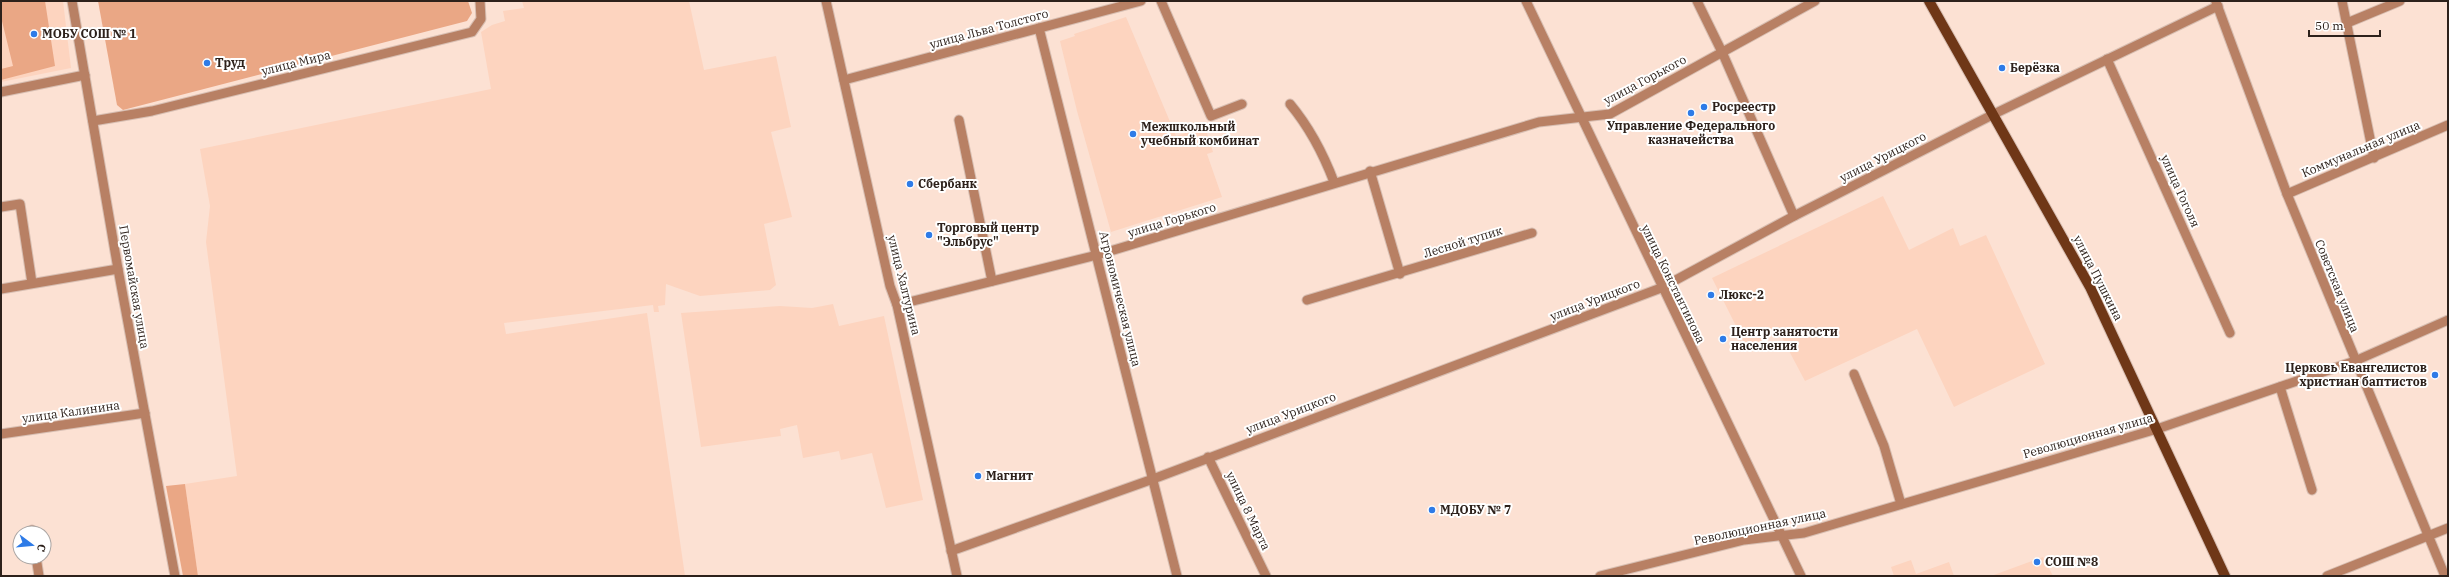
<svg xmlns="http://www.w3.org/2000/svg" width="2449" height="577" font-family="'IBM Plex Serif',serif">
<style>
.built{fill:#fdd4bf}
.green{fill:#eaa785}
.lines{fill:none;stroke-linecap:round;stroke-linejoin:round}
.minor-casing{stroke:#d7beb2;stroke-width:11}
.major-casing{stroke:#d7beb2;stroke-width:12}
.minor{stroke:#b88064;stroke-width:9}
.major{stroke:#6f3717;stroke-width:10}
.poi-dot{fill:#2e7be7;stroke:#fff;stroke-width:1.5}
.labels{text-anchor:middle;stroke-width:4;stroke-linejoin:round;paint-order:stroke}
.street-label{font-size:12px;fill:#2d211b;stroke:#fff}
.poi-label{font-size:12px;font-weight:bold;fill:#2d211b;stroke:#fff;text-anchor:start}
</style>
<rect width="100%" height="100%" fill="#fce1d3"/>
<!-- built -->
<g class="built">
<path d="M1 1H63L71 68 1 82Z"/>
<path d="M522 1H689L704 70 776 56 791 127 771 132 792 217 764 224 776 285 770 290 700 296 666 284 665 305 658 306 659 312H654L653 305 504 323 506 334 647 313 685 576H198L185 484 237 476 206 242 210 206 200 149 491 89 481 32 492 25 505 21 503 11 524 8Z"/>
<path d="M1126 17 1176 136 1205 127 1213 152 1207 154 1222 197 1111 232 1077 111 1060 41 1075 36 1074 34Z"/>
<path d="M1883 196 1909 250 1953 228 1960 246 1986 235 2045 364 1954 407 1917 329 1805 381 1779 332 1747 348 1712 278Z"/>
<path d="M833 304 839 326 884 316 923 500 886 508 872 453 841 460 839 451 803 458 797 425 780 429 781 436 701 447 681 313 780 306 812 308Z"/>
<path d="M2043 557 2053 576H1991Z"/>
<path d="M1911 560 1916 574 1949 562 1954 576H1894L1891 567Z"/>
</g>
<!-- green -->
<g class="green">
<path d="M1 1H45L55 66 1 80V69L13 66 1 17Z"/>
<path d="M98 1H468L472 13 467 21 123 110 117 105Z"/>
<path d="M1681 301 1685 304 1695 326 1690 332 1676 302Z"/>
<path d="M185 484 198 576H183L166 486Z"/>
</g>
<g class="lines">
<defs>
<g id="minor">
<path d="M72 1 118 269 175 576"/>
<path d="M826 1 890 286 897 305 957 576"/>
<path d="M1161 1 1211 116 1242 104"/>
<path d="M1526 1 1801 576"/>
<path d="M1697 1 1722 52 1794 216"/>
<path d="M2342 1 2374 158"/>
<path d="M2216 2 2287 194 2445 576"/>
<path d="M2347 23 2400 1"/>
<path d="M1039 28 1177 576"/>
<path d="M2107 59 2230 333"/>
<path d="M844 80 1141 1"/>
<path d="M1 92 85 75"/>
<path d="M1290 104C1310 128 1323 153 1334 182"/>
<path d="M959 120 992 281"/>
<path d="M93 121 152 111 472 32 481 19 480 1"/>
<path d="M1370 171 1400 274"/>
<path d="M2287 194 2448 125"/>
<path d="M1 207 20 204 32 283"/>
<path d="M1 289 118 269"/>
<path d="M1307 300 1532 233"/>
<path d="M897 305 1097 255 1539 122 1610 114 1815 1"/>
<path d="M1854 374 1884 446 1901 504"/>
<path d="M2280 387 2312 490"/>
<path d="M1 434 145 413"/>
<path d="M1208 457 1266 576"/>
<path d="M32 530V533"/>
<path d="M951 551 1153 479 1661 288 1794 216 1994 114 2218 6"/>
<path d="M36 557 39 576"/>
<path d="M1600 576 1744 540 1804 533 2157 429 2355 361 2448 320"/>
<path d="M2327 576 2448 528"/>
</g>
<path id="major" d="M1929 1 2090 287 2225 576"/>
</defs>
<!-- minor casing -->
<use href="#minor" class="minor-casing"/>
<!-- major casing -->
<use href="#major" class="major-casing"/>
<!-- minor -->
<use href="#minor" class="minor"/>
<!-- major -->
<use href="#major" class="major"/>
</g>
<!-- markers -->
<g class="poi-dot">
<circle cx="34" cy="34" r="4"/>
<circle cx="207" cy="63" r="4"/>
<circle cx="2002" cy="68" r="4"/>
<circle cx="1704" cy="107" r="4"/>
<circle cx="1691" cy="113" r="4"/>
<circle cx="1133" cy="134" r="4"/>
<circle cx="910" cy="184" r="4"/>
<circle cx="929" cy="235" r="4"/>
<circle cx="1711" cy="295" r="4"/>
<circle cx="1723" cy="339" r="4"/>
<circle cx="2435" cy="375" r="4"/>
<circle cx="978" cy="476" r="4"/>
<circle cx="1432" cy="510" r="4"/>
<circle cx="2037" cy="562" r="4"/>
</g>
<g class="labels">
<!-- street labels -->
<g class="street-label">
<text transform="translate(989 29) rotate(-15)" y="4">улица Льва Толстого</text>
<text transform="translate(296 63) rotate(-14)" y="4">улица Мира</text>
<text transform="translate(1645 80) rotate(-28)" y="4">улица Горького</text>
<text transform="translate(2361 149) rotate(-23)" y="4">Коммунальная улица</text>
<text transform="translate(1883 157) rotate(-27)" y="4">улица Урицкого</text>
<text transform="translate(2180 191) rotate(66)" y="4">улица Гоголя</text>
<text transform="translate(1172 220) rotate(-17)" y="4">улица Горького</text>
<text transform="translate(1463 242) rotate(-17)" y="4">Лесной тупик</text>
<text transform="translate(2098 278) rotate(63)" y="4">улица Пушкина</text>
<text transform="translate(1673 284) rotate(64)" y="4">улица Константинова</text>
<text transform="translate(904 285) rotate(76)" y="4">улица Халтурина</text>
<text transform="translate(2337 286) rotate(68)" y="4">Советская улица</text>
<text transform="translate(134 287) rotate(80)" y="4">Первомайская улица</text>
<text transform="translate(1120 299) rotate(76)" y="4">Агрономическая улица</text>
<text transform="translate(1595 300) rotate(-21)" y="4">улица Урицкого</text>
<text transform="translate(71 412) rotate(-8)" y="4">улица Калинина</text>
<text transform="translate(1291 413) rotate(-21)" y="4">улица Урицкого</text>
<text transform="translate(2088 436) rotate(-16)" y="4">Революционная улица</text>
<text transform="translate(1248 511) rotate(64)" y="4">улица 8 Марта</text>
<text transform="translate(1760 527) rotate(-12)" y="4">Революционная улица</text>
</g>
<!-- poi labels -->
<g class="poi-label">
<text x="42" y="38">МОБУ СОШ № 1</text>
<text x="215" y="67">Труд</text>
<text x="2010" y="72">Берёзка</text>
<text x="1712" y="111">Росреестр</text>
<text x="1691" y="130" text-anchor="middle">Управление Федерального<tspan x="1691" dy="14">казначейства</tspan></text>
<text x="1141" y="131">Межшкольный<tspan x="1141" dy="14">учебный комбинат</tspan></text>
<text x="918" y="188">Сбербанк</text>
<text x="937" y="232">Торговый центр<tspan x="937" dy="14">"Эльбрус"</tspan></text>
<text x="1719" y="299">Люкс-2</text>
<text x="1731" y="336">Центр занятости<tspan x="1731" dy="14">населения</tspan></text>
<text x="2427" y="372" text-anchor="end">Церковь Евангелистов<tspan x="2427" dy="14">христиан баптистов</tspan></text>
<text x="986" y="480">Магнит</text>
<text x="1440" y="514">МДОБУ № 7</text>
<text x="2045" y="566">СОШ №8</text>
</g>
</g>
<!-- border -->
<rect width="2449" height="577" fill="none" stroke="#2d211b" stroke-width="4"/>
<!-- north arrow -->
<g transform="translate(32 545) rotate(106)"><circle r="19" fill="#ffffff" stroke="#aba6a4"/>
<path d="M0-3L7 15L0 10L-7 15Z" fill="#2e7be7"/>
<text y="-6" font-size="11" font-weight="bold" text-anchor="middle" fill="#2d211b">С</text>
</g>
<!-- scale -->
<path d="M2309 30v6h71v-6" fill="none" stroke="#2d211b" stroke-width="2"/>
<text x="2315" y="30" font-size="12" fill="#2d211b" stroke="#ffffff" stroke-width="3" paint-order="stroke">50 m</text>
</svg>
